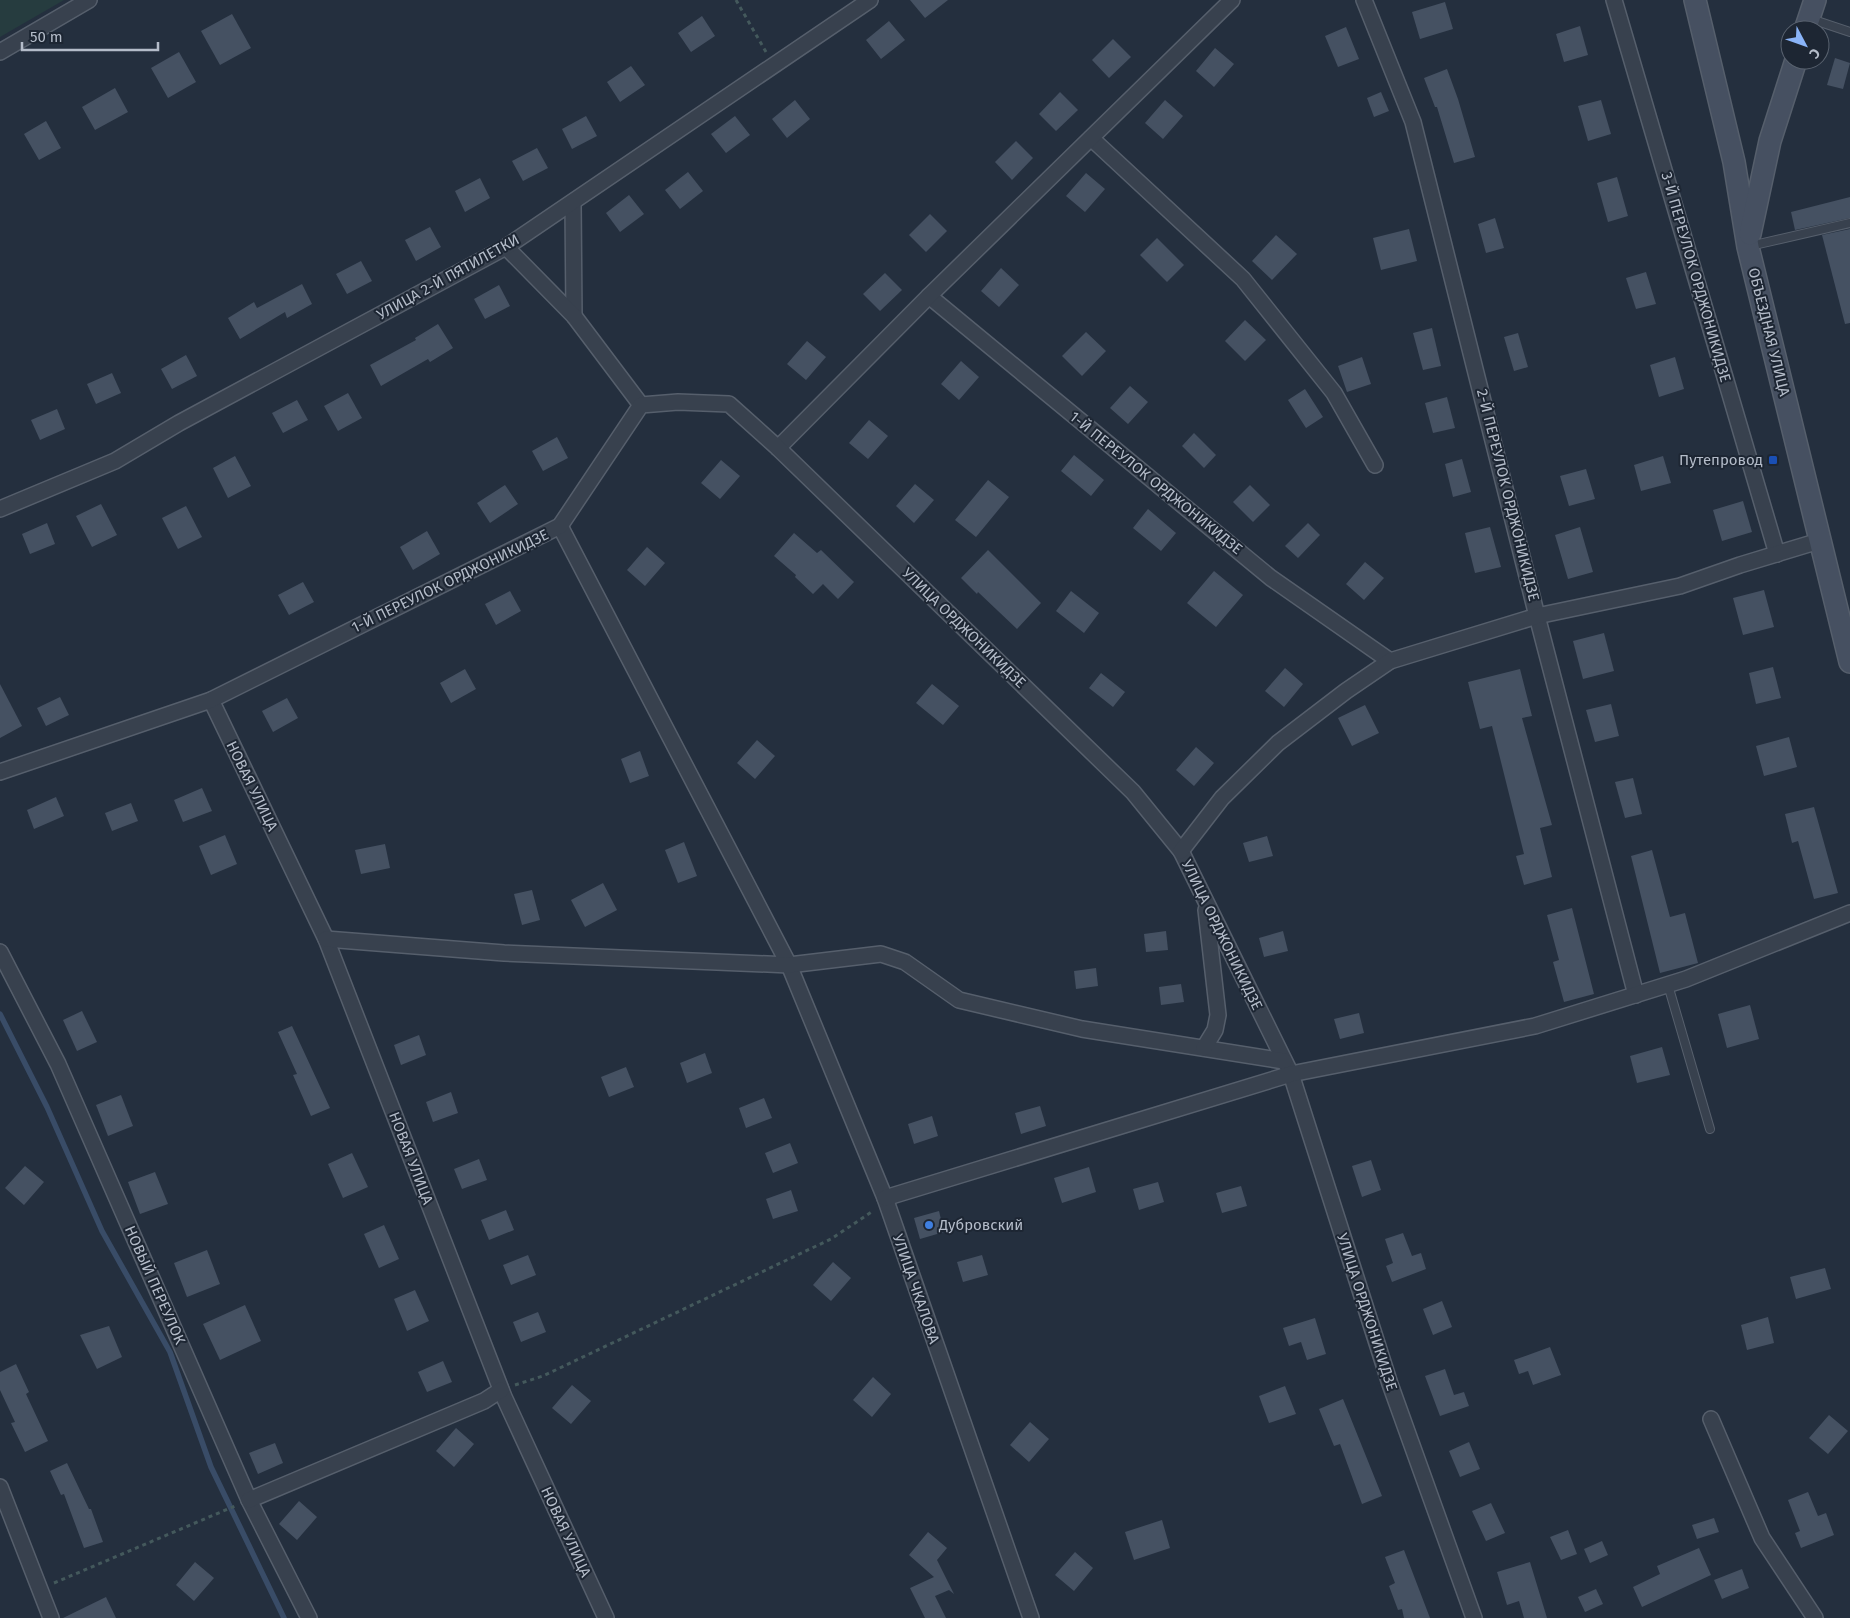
<svg xmlns="http://www.w3.org/2000/svg" width="1850" height="1618" font-family="'Fira Sans',sans-serif">
<style>
.green{fill:#263c3f}
.lines{fill:none;stroke-linecap:round;stroke-linejoin:round}
.stream{stroke:#394c67;stroke-width:5.5}
.building{fill:#455162}
.lane-casing{stroke:#565f6c;stroke-width:10}
.street-casing{stroke:#565f6c;stroke-width:18}
.secondary-casing{stroke:#565f6c;stroke-width:24}
.path{stroke:#44595c;stroke-width:3;stroke-dasharray:4 4;stroke-linecap:butt}
.lane{stroke:#38414e;stroke-width:8}
.street{stroke:#38414e;stroke-width:15}
.secondary{stroke:#465061;stroke-width:21}
.transit-dot{fill:#1a4fb4;stroke:#1d2633;stroke-width:2}
.shop-dot{fill:#3f7fe0;stroke:#1d2633;stroke-width:2}
.labels{text-anchor:middle;stroke-width:4;stroke-linejoin:round;paint-order:stroke}
.street-label{font-size:15px;fill:#b4bcc9;stroke:#1d2633}
.poi-label{font-size:15px;fill:#b4bcc9;stroke:#1d2633;text-anchor:end}
</style>
<rect width="100%" height="100%" fill="#242f3e"/>
<!-- green -->
<path class="green" d="M0 0H64L0 37Z"/>
<g class="lines">
<!-- stream -->
<path class="stream" d="M0 1014 47 1107 102 1231 170 1352 211 1467 284 1618"/>
</g>
<!-- building -->
<g class="building">
<path d="M910 0H948L925 18Z"/>
<path d="M1445 2 1453 29 1420 39 1412 12Z"/>
<path d="M232 14 251 48 220 65 201 31Z"/>
<path d="M702 16 715 36 691 52 678 33Z"/>
<path d="M889 21 905 40 881 59 866 40Z"/>
<path d="M1580 26 1588 55 1564 62 1556 34Z"/>
<path d="M1346 27 1359 59 1338 67 1325 36Z"/>
<path d="M1113 39 1131 57 1109 78 1092 60Z"/>
<path d="M1215 48 1234 64 1214 87 1196 71Z"/>
<path d="M179 52 196 82 168 98 151 68Z"/>
<path d="M1835 58 1850 63 1843 89 1827 85Z"/>
<path d="M631 66 645 85 620 102 607 82Z"/>
<path d="M1447 69 1458 99 1475 157 1454 163 1437 107H1435L1424 78Z"/>
<path d="M115 88 128 112 95 130 82 107Z"/>
<path d="M1060 92 1078 110 1056 131 1039 114Z"/>
<path d="M1381 92 1389 111 1374 117 1367 98Z"/>
<path d="M795 100 810 119 787 138 772 119Z"/>
<path d="M1165 100 1183 116 1163 139 1145 123Z"/>
<path d="M1601 100 1611 134 1588 141 1578 106Z"/>
<path d="M586 116 597 136 572 149 562 129Z"/>
<path d="M735 116 750 135 726 153 711 134Z"/>
<path d="M46 121 61 148 39 160 24 134Z"/>
<path d="M1016 141 1033 158 1012 180 995 162Z"/>
<path d="M537 148 548 168 523 181 512 161Z"/>
<path d="M688 172 703 191 680 209 665 190Z"/>
<path d="M1086 173 1105 189 1085 212 1066 196Z"/>
<path d="M1617 177 1628 216 1608 222 1597 183Z"/>
<path d="M480 178 490 198 465 212 455 191Z"/>
<path d="M629 195 644 214 620 232 606 213Z"/>
<path d="M1850 197V218L1795 230 1791 212Z"/>
<path d="M930 214 947 231 926 252 909 235Z"/>
<path d="M1495 218 1504 248 1486 253 1478 224Z"/>
<path d="M430 227 441 247 416 261 405 240Z"/>
<path d="M1409 229 1417 261 1381 270 1373 238Z"/>
<path d="M1850 229V323L1845 324 1822 235Z"/>
<path d="M1276 235 1297 254 1272 280 1252 261Z"/>
<path d="M1157 238 1184 265 1167 282 1140 255Z"/>
<path d="M361 261 372 281 347 294 336 274Z"/>
<path d="M1001 268 1019 285 999 307 981 291Z"/>
<path d="M1646 272 1656 304 1636 309 1626 278Z"/>
<path d="M885 273 902 290 880 311 863 294Z"/>
<path d="M302 284 312 304 287 318 285 312 240 339 228 318 254 302 257 308Z"/>
<path d="M499 285 510 306 485 319 474 299Z"/>
<path d="M1245 320 1266 340 1245 361 1225 341Z"/>
<path d="M438 324 453 348 430 362 428 359 381 386 370 365 416 340 415 338Z"/>
<path d="M1432 328 1441 366 1423 370 1413 333Z"/>
<path d="M1086 332 1106 351 1082 376 1062 356Z"/>
<path d="M1518 333 1528 367 1514 371 1504 337Z"/>
<path d="M807 341 826 357 806 380 787 364Z"/>
<path d="M186 355 197 376 172 389 161 369Z"/>
<path d="M1362 357 1371 384 1347 392 1338 366Z"/>
<path d="M1675 357 1684 389 1659 397 1650 365Z"/>
<path d="M961 361 979 377 959 400 941 384Z"/>
<path d="M112 373 121 393 96 404 87 384Z"/>
<path d="M1130 386 1148 402 1128 424 1110 408Z"/>
<path d="M1305 389 1323 417 1306 428 1288 400Z"/>
<path d="M348 393 362 418 338 431 324 406Z"/>
<path d="M1447 397 1455 428 1433 433 1425 403Z"/>
<path d="M297 400 308 420 283 433 272 413Z"/>
<path d="M57 409 65 429 40 440 31 420Z"/>
<path d="M869 420 888 436 868 459 849 443Z"/>
<path d="M1194 433 1216 455 1204 468 1182 446Z"/>
<path d="M557 437 568 458 543 471 532 451Z"/>
<path d="M1074 455 1104 480 1091 496 1061 471Z"/>
<path d="M235 456 251 486 228 498 213 468Z"/>
<path d="M1663 456 1671 483 1641 491 1634 465Z"/>
<path d="M1462 459 1471 492 1453 497 1445 464Z"/>
<path d="M721 460 740 476 720 499 701 483Z"/>
<path d="M1586 469 1595 499 1569 506 1560 476Z"/>
<path d="M988 480 1009 497 976 537 955 520Z"/>
<path d="M915 484 934 500 914 523 896 506Z"/>
<path d="M505 485 518 504 490 523 477 503Z"/>
<path d="M1250 485 1270 505 1253 522 1233 502Z"/>
<path d="M1743 501 1752 532 1722 541 1713 510Z"/>
<path d="M101 504 117 535 92 547 76 516Z"/>
<path d="M186 506 202 537 178 549 162 518Z"/>
<path d="M1148 509 1176 533 1161 551 1133 528Z"/>
<path d="M47 523 55 544 30 554 22 534Z"/>
<path d="M1308 523 1320 535 1298 558 1285 546Z"/>
<path d="M1490 527 1501 567 1475 573 1465 533Z"/>
<path d="M1580 527 1593 572 1568 579 1555 535Z"/>
<path d="M427 531 440 554 413 570 400 547Z"/>
<path d="M794 533 817 553 821 550 854 582 838 599 823 584 813 594 795 577 796 575 774 556Z"/>
<path d="M647 547 665 563 645 586 627 570Z"/>
<path d="M988 550 1041 603 1017 629 978 592 977 594 961 578Z"/>
<path d="M1365 562 1384 578 1364 600 1346 584Z"/>
<path d="M1214 571 1243 595 1216 627 1187 603Z"/>
<path d="M303 582 314 602 289 615 278 595Z"/>
<path d="M1764 590 1774 627 1743 635 1733 598Z"/>
<path d="M510 591 521 611 496 625 485 604Z"/>
<path d="M1071 591 1099 613 1084 633 1056 611Z"/>
<path d="M1604 633 1614 671 1583 679 1573 641Z"/>
<path d="M1773 667 1781 698 1756 704 1749 673Z"/>
<path d="M1285 668 1303 684 1284 707 1265 691Z"/>
<path d="M465 669 476 689 451 703 440 683Z"/>
<path d="M1520 669 1532 716 1522 718 1552 825 1540 828 1552 877 1524 885 1516 856 1524 854 1492 726 1480 729 1468 682Z"/>
<path d="M1101 673 1125 692 1113 707 1089 688Z"/>
<path d="M0 684 22 726 0 738Z"/>
<path d="M932 684 959 706 943 725 916 703Z"/>
<path d="M60 697 69 715 46 726 37 708Z"/>
<path d="M287 698 298 718 273 732 262 711Z"/>
<path d="M1611 704 1619 736 1595 742 1586 710Z"/>
<path d="M1365 705 1379 733 1352 746 1338 718Z"/>
<path d="M1789 737 1797 767 1764 776 1756 746Z"/>
<path d="M757 740 775 756 755 779 737 763Z"/>
<path d="M1196 747 1214 763 1194 786 1176 770Z"/>
<path d="M640 751 649 776 630 783 621 759Z"/>
<path d="M1633 778 1642 814 1625 818 1615 782Z"/>
<path d="M202 788 212 811 183 822 174 800Z"/>
<path d="M56 797 64 816 34 829 27 810Z"/>
<path d="M131 803 138 821 112 831 105 813Z"/>
<path d="M1814 807 1838 893 1814 899 1798 841 1792 843 1785 814Z"/>
<path d="M225 835 237 864 211 875 199 846Z"/>
<path d="M1267 836 1273 856 1249 862 1243 843Z"/>
<path d="M684 842 697 876 678 883 665 850Z"/>
<path d="M385 844 390 868 361 874 355 850Z"/>
<path d="M1652 850 1670 917 1685 913 1698 963 1660 973 1631 856Z"/>
<path d="M603 883 617 910 585 927 571 900Z"/>
<path d="M532 890 540 920 522 925 514 894Z"/>
<path d="M1572 908 1594 994 1564 1002 1553 962 1559 960 1547 915Z"/>
<path d="M1166 931 1168 950 1146 952 1144 934Z"/>
<path d="M1283 931 1288 951 1264 957 1259 938Z"/>
<path d="M1096 968 1098 986 1076 989 1074 971Z"/>
<path d="M1181 984 1184 1002 1161 1005 1159 987Z"/>
<path d="M1750 1005 1759 1039 1727 1048 1718 1014Z"/>
<path d="M82 1011 97 1042 77 1051 63 1020Z"/>
<path d="M1359 1013 1364 1033 1340 1039 1334 1019Z"/>
<path d="M292 1026 330 1108 311 1116 293 1075 297 1074 278 1032Z"/>
<path d="M419 1035 426 1055 401 1065 394 1045Z"/>
<path d="M1662 1047 1670 1075 1637 1083 1630 1056Z"/>
<path d="M705 1053 712 1073 687 1083 680 1063Z"/>
<path d="M626 1067 634 1087 609 1097 601 1077Z"/>
<path d="M451 1092 458 1113 433 1122 426 1102Z"/>
<path d="M121 1095 133 1126 108 1136 96 1105Z"/>
<path d="M764 1098 772 1118 746 1128 739 1108Z"/>
<path d="M1040 1106 1046 1126 1021 1134 1015 1113Z"/>
<path d="M932 1116 938 1136 914 1144 908 1124Z"/>
<path d="M790 1143 798 1163 773 1173 765 1153Z"/>
<path d="M352 1153 368 1187 343 1198 328 1164Z"/>
<path d="M479 1159 487 1180 462 1189 454 1169Z"/>
<path d="M1371 1160 1381 1190 1362 1197 1352 1166Z"/>
<path d="M25 1166 44 1182 24 1205 5 1188Z"/>
<path d="M1089 1167 1096 1192 1062 1203 1054 1178Z"/>
<path d="M155 1172 168 1204 140 1214 128 1182Z"/>
<path d="M1158 1182 1164 1202 1139 1210 1133 1189Z"/>
<path d="M1241 1186 1247 1206 1222 1213 1216 1193Z"/>
<path d="M791 1190 798 1211 773 1219 766 1199Z"/>
<path d="M506 1210 514 1230 489 1240 481 1220Z"/>
<path d="M939 1211 944 1232 920 1239 914 1218Z"/>
<path d="M384 1225 399 1259 379 1268 364 1234Z"/>
<path d="M1403 1233 1412 1256 1421 1253 1426 1269 1392 1282 1386 1266 1393 1263 1385 1239Z"/>
<path d="M207 1250 220 1284 187 1297 174 1263Z"/>
<path d="M528 1255 536 1275 511 1285 503 1265Z"/>
<path d="M982 1255 988 1275 963 1282 957 1262Z"/>
<path d="M833 1262 851 1278 831 1301 813 1285Z"/>
<path d="M1825 1268 1831 1289 1796 1299 1790 1277Z"/>
<path d="M415 1290 429 1321 407 1331 394 1299Z"/>
<path d="M1442 1301 1452 1327 1433 1335 1423 1309Z"/>
<path d="M245 1305 261 1341 220 1360 203 1324Z"/>
<path d="M538 1312 546 1332 521 1342 513 1322Z"/>
<path d="M1768 1317 1774 1343 1747 1350 1741 1325Z"/>
<path d="M1315 1318 1326 1354 1307 1360 1301 1342 1289 1346 1283 1328Z"/>
<path d="M109 1326 122 1357 97 1369 80 1335Z"/>
<path d="M1550 1347 1561 1375 1533 1385 1528 1371 1519 1374 1514 1360Z"/>
<path d="M443 1361 452 1382 427 1392 418 1372Z"/>
<path d="M16 1364 29 1392 26 1394 48 1441 25 1452 11 1423 15 1422 0 1390V1372Z"/>
<path d="M1445 1369 1454 1395 1464 1392 1469 1406 1440 1416 1425 1376Z"/>
<path d="M873 1377 891 1394 872 1417 853 1400Z"/>
<path d="M572 1385 591 1401 571 1424 552 1408Z"/>
<path d="M1285 1386 1296 1414 1269 1423 1259 1396Z"/>
<path d="M1343 1399 1382 1496 1362 1504 1340 1444 1334 1446 1319 1409Z"/>
<path d="M1829 1415 1848 1431 1828 1454 1809 1438Z"/>
<path d="M1030 1422 1049 1439 1029 1462 1010 1445Z"/>
<path d="M456 1428 474 1444 454 1467 436 1451Z"/>
<path d="M1469 1442 1480 1469 1460 1477 1449 1451Z"/>
<path d="M275 1443 283 1463 258 1474 249 1453Z"/>
<path d="M67 1463 89 1509H91L103 1542 84 1548 64 1494 61 1495 50 1471Z"/>
<path d="M1808 1492 1818 1516 1826 1513 1834 1535 1801 1548 1795 1533 1800 1531 1788 1500Z"/>
<path d="M299 1501 317 1517 297 1540 279 1524Z"/>
<path d="M1491 1503 1505 1533 1486 1541 1472 1511Z"/>
<path d="M1714 1518 1719 1532 1697 1539 1692 1525Z"/>
<path d="M1162 1520 1170 1548 1134 1560 1125 1532Z"/>
<path d="M1568 1530 1577 1554 1561 1560 1550 1537Z"/>
<path d="M928 1532 947 1548 937 1560 954 1594 949 1590 935 1596 946 1618H925L910 1588 934 1577 909 1555Z"/>
<path d="M1602 1541 1608 1555 1590 1563 1584 1549Z"/>
<path d="M1699 1548 1711 1575 1642 1607 1633 1587 1660 1574 1657 1566Z"/>
<path d="M1404 1550 1430 1618H1404L1402 1609 1398 1610 1389 1586 1395 1583 1385 1557Z"/>
<path d="M1075 1552 1093 1568 1074 1591 1055 1575Z"/>
<path d="M195 1562 214 1578 194 1601 176 1585Z"/>
<path d="M1530 1562 1547 1618H1524L1519 1601 1507 1605 1497 1572Z"/>
<path d="M1742 1569 1749 1588 1722 1599 1714 1580Z"/>
<path d="M1596 1589 1603 1604 1585 1612 1578 1597Z"/>
<path d="M106 1597 116 1618H63Z"/>
</g>
<g class="lines">
<defs>
<g id="lane">
<path d="M1811 19 1850 32"/>
<path d="M1750 246 1850 223"/>
<path d="M1668 985 1710 1129"/>
</g>
<g id="street">
<path d="M1364 0 1413 122 1537 616 1636 995"/>
<path d="M1614 0 1777 554"/>
<path d="M0 52 89 0"/>
<path d="M1091 138 1243 279 1334 393 1375 465"/>
<path d="M573 202 574 316"/>
<path d="M506 247 574 316 641 405"/>
<path d="M929 296 1271 578 1390 661"/>
<path d="M778 448 929 296 1232 0"/>
<path d="M0 509 115 461 179 423 506 247 870 0"/>
<path d="M560 526 789 965 885 1198 1031 1618"/>
<path d="M211 700 326 939 504 1397 606 1618"/>
<path d="M0 772 211 700 560 526 641 405 678 402 729 404 778 448 1133 792 1181 851 1291 1074 1390 1384 1474 1618"/>
<path d="M1181 851 1222 798 1278 743 1346 691 1390 661 1537 616 1680 586 1740 565 1819 541"/>
<path d="M326 939 504 953 789 965 881 954 905 962 959 1000 1082 1029 1284 1061"/>
<path d="M0 952 58 1064 249 1500 309 1618"/>
<path d="M1204 1048 1215 1030 1218 1015 1206 910"/>
<path d="M885 1198 1291 1074 1535 1026 1686 979 1850 913"/>
<path d="M1711 1419 1762 1538 1815 1618"/>
<path d="M0 1487 51 1618"/>
<path d="M249 1500 484 1401 501 1390"/>
</g>
<g id="secondary">
<path d="M1695 0 1734 162 1748 247 1850 662"/>
<path d="M1805 30 1815 0"/>
<path d="M1750 234 1770 141 1796 60"/>
</g>
</defs>
<!-- lane casing -->
<use href="#lane" class="lane-casing"/>
<!-- street casing -->
<use href="#street" class="street-casing"/>
<!-- secondary casing -->
<use href="#secondary" class="secondary-casing"/>
<!-- path -->
<g class="path">
<path d="M736 0 766 52"/>
<path d="M515 1385 543 1376 831 1239 873 1211"/>
<path d="M54 1583 235 1506"/>
</g>
<!-- lane -->
<use href="#lane" class="lane"/>
<!-- street -->
<use href="#street" class="street"/>
<!-- secondary -->
<use href="#secondary" class="secondary"/>
</g>
<!-- markers -->
<rect class="transit-dot" x="1768" y="455" width="10" height="10" rx="2.5"/>
<circle class="shop-dot" cx="929" cy="1225" r="5"/>
<g class="labels">
<!-- street labels -->
<g class="street-label">
<text transform="translate(448 277) rotate(-29)" y="5">УЛИЦА 2-Й ПЯТИЛЕТКИ</text>
<text transform="translate(1696 277) rotate(74)" y="5">3-Й ПЕРЕУЛОК ОРДЖОНИКИДЗЕ</text>
<text transform="translate(1769 332) rotate(76)" y="5">ОБЪЕЗДНАЯ УЛИЦА</text>
<text transform="translate(1156 483) rotate(39)" y="5">1-Й ПЕРЕУЛОК ОРДЖОНИКИДЗЕ</text>
<text transform="translate(1508 495) rotate(76)" y="5">2-Й ПЕРЕУЛОК ОРДЖОНИКИДЗЕ</text>
<text transform="translate(450 581) rotate(-26)" y="5">1-Й ПЕРЕУЛОК ОРДЖОНИКИДЗЕ</text>
<text transform="translate(964 628) rotate(44)" y="5">УЛИЦА ОРДЖОНИКИДЗЕ</text>
<text transform="translate(252 786) rotate(64)" y="5">НОВАЯ УЛИЦА</text>
<text transform="translate(1222 935) rotate(64)" y="5">УЛИЦА ОРДЖОНИКИДЗЕ</text>
<text transform="translate(411 1158) rotate(69)" y="5">НОВАЯ УЛИЦА</text>
<text transform="translate(155 1285) rotate(66)" y="5">НОВЫЙ ПЕРЕУЛОК</text>
<text transform="translate(916 1289) rotate(71)" y="5">УЛИЦА ЧКАЛОВА</text>
<text transform="translate(1367 1312) rotate(72)" y="5">УЛИЦА ОРДЖОНИКИДЗЕ</text>
<text transform="translate(566 1532) rotate(65)" y="5">НОВАЯ УЛИЦА</text>
</g>
<!-- poi labels -->
<g class="poi-label">
<text x="1763" y="465">Путепровод</text>
<text x="939" y="1230" text-anchor="start">Дубровский</text>
</g>
</g>
<!-- north arrow -->
<g transform="translate(1805 45) rotate(131)"><circle r="24" fill="#1d2633" stroke="#59626f"/>
<path d="M0-4L9 19L0 12L-9 19Z" fill="#8ab4f8"/>
<text y="-8" font-size="14" font-weight="bold" text-anchor="middle" fill="#b4bcc9">С</text>
</g>
<!-- scale -->
<path d="M22 42v8h136v-8" fill="none" stroke="#b4bcc9" stroke-width="2.5"/>
<text x="30" y="42" font-size="15" fill="#b4bcc9" stroke="#1d2633" stroke-width="4" paint-order="stroke">50 m</text>
</svg>
